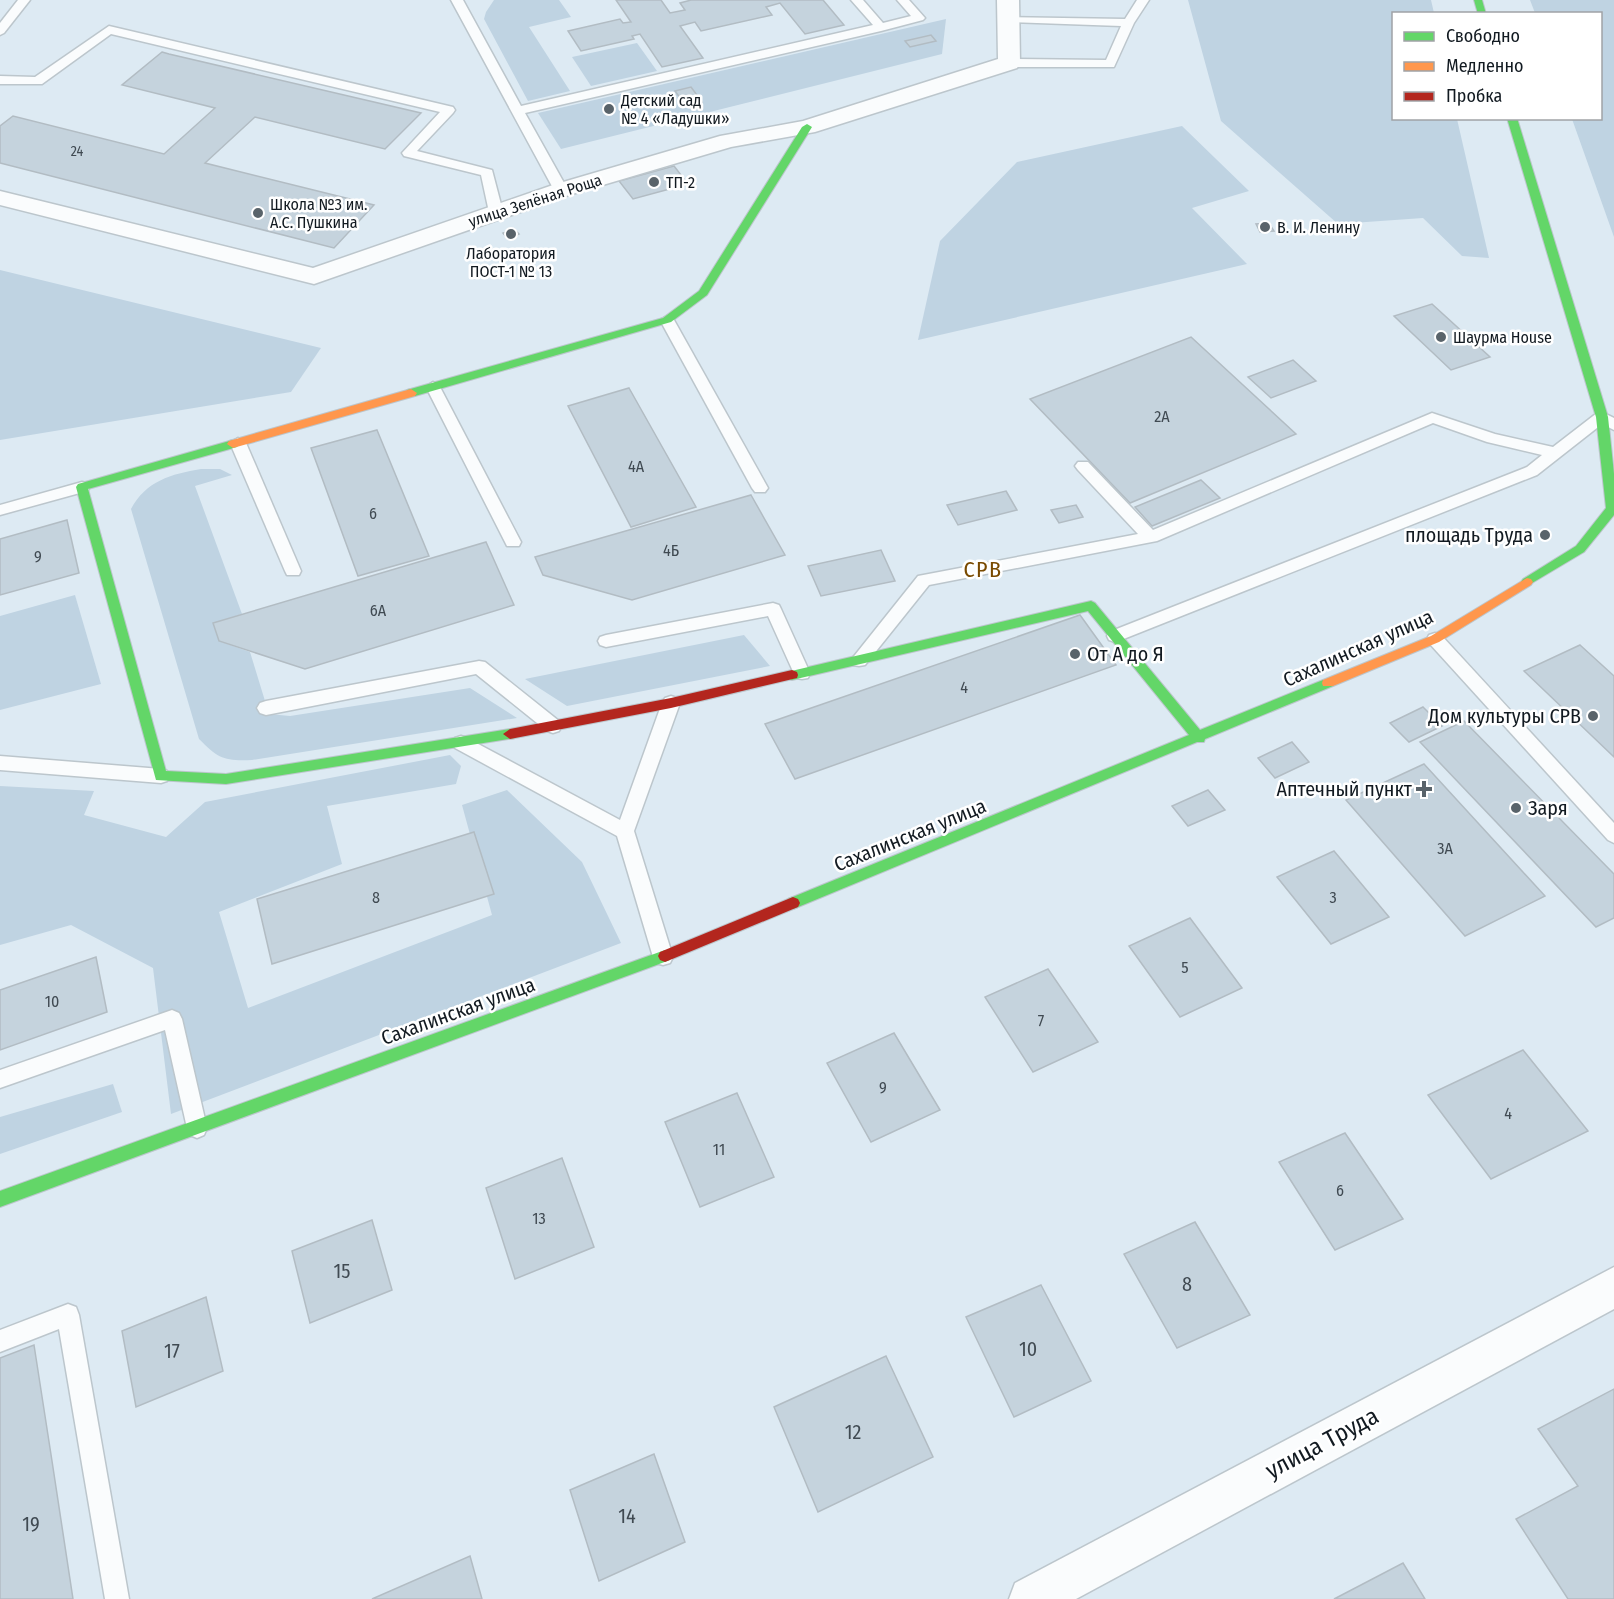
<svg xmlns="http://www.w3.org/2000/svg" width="1614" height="1599" font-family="'Fira Sans Condensed',sans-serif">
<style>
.green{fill:#bfd3e2}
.building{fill:#c5d3dd;stroke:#b2bcc3;stroke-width:1.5}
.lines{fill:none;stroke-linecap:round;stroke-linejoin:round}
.lane-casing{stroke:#bcc6cc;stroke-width:3}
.street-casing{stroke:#bcc6cc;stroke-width:3}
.fast-casing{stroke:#bcc6cc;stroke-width:2}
.slow-casing{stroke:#bcc6cc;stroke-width:2}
.jam-casing{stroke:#bcc6cc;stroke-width:2}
.lane{fill:#fafcfd;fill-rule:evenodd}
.street{fill:#fafcfd;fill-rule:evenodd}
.fast{fill:#63d668;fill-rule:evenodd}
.slow{fill:#ff974d;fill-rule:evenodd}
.jam{fill:#b3261e;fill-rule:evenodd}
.poi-dot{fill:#59636a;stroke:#fff;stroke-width:2}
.labels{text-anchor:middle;stroke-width:5;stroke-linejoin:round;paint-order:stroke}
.far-number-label{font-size:14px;fill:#404a52}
.far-poi-label{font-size:16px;fill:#121a21;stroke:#fff;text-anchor:start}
.far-street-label{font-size:16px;fill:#121a21;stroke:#fff}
.number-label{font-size:16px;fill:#404a52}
.poi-label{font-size:20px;fill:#121a21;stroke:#fff;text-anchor:end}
.street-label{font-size:20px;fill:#121a21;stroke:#fff}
.near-number-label{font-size:20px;fill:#404a52}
.quarter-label{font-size:22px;letter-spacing:1.5px;fill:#794a00;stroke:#fff}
.near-street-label{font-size:24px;fill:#121a21;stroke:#fff}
</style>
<rect width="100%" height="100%" fill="#ddeaf3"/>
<!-- green -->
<g class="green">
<path d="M494 0H559L571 17 529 27 570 91 528 101 484 19 486 12Z"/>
<path d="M1188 0H1431L1434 13 1394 14V118L1457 119 1489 258 1462 256 1423 218 1338 224 1221 121Z"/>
<path d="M1530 0H1614V237L1572 119 1600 118V14L1535 13Z"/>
<path d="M946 19 942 54 561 149 538 113Z"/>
<path d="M637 43 657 71 591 86 572 57Z"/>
<path d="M1182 126 1249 191 1192 208 1247 264 918 340 940 241 1017 162Z"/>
<path d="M0 270 321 348 291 392 0 440Z"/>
<path d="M201 469H220L232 475 195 486 242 614 214 623 219 641 250 652 269 714 290 716 470 688 517 718 252 760C224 761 219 759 199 739L131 509C146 481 171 474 201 469Z"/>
<path d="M75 595 101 684 0 710V616Z"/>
<path d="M744 635 770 666 567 706 525 679Z"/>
<path d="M450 755 461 766 456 784 327 806 342 864 219 912 248 1008 492 915 462 805 507 790 582 862 621 943 171 1114 153 968 71 925 0 945V786L94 791 84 815 166 837 205 802Z"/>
<path d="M113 1084 122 1112 0 1154V1117Z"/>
</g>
<!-- building -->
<g class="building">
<path d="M616 0H661L670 13 685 10 680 3 691 0H823L844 25 805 34 780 3 766 7 772 15 701 31 695 22 680 26 703 58 662 67 640 34 632 36 634 39 581 51 568 31 620 19 623 23 631 22Z"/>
<path d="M931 35 936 41 910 47 905 41Z"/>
<path d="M162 52 169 54 421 113 385 149 255 117 205 163 374 205 334 248 0 163V126L13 116 164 154 215 108 122 85Z"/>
<path d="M691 87 702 102 686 106 675 91Z"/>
<path d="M674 166 688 184 633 199 619 181Z"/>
<path d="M1269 223 1274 231 1260 232 1256 224Z"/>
<path d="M514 229 519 234 508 239 503 233Z"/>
<path d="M1432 304 1490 357 1451 370 1394 316Z"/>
<path d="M1191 337 1296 434 1130 503 1030 399Z"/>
<path d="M1293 360 1316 381 1271 398 1248 377Z"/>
<path d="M629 388 696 507 631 527 568 406Z"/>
<path d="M377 430 429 556 358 576 311 448Z"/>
<path d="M1201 480 1220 498 1152 526 1135 507Z"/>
<path d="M1006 491 1017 510 958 525 947 505Z"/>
<path d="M751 495 785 555 632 600 543 575 535 557Z"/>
<path d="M1076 505 1083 517 1059 523 1051 510Z"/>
<path d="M67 520 79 573 0 595V539Z"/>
<path d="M486 542 514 605 305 669 219 641 213 623Z"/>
<path d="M881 550 895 581 821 596 808 566Z"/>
<path d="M1080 615 1116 665 795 779 765 724Z"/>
<path d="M1580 645 1614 676V757L1524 671Z"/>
<path d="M1423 707 1442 726 1409 742 1390 723Z"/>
<path d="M1464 721 1614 874V918L1596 927 1420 742Z"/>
<path d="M1292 742 1309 762 1275 778 1258 758Z"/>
<path d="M1424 764 1545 896 1465 936 1346 800Z"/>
<path d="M1208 790 1225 810 1188 826 1172 806Z"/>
<path d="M474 832 494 894 272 964 257 899Z"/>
<path d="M1334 851 1389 917 1331 944 1277 877Z"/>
<path d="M1190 918 1242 988 1180 1017 1129 946Z"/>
<path d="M96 957 107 1012 0 1050V990Z"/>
<path d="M1048 969 1098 1042 1033 1072 985 997Z"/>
<path d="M894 1033 940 1110 871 1142 827 1063Z"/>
<path d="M1523 1050 1588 1131 1491 1179 1428 1095Z"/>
<path d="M737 1093 774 1177 700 1207 665 1122Z"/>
<path d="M1345 1133 1403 1219 1335 1250 1279 1162Z"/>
<path d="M562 1158 594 1247 515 1279 486 1188Z"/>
<path d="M372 1220 392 1290 310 1323 292 1251Z"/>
<path d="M1195 1222 1250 1315 1177 1348 1124 1254Z"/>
<path d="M1041 1285 1091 1381 1014 1417 966 1317Z"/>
<path d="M206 1297 223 1371 136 1407 122 1331Z"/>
<path d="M34 1345 52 1461 73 1599H0V1358Z"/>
<path d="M886 1356 933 1457 818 1512 774 1407Z"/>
<path d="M1614 1389V1599H1568L1516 1519 1578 1486 1538 1429Z"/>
<path d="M654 1454 685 1542 599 1581 570 1490Z"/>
<path d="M470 1556 482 1599H372Z"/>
<path d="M1403 1563 1425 1599H1334L1336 1598Z"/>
</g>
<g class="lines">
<defs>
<g id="lane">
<path d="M18 0H30L4 33 0 35V23Z"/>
<path d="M451 0H463L521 106 873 25 851 0H863L883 23 911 16 897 0H909L925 18 923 20 881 31 525 113 568 190 561 194 554 190Z"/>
<path d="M1137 0H1149L1134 23 1114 67H1009L1003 63 1009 59 1106 60 1121 26 1008 22 1002 19 1004 17 1125 19Z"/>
<path d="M109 26 453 107 455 110 453 113 417 151 492 170 503 212 496 216 489 212 481 175 404 156 402 153 440 112 111 34 42 84H0V76L35 77Z"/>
<path d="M667 316 674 320 768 488 765 492H755L752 488 660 320Z"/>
<path d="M433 382 440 387 521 542 519 546H507L505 542 426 387Z"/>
<path d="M1602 412 1614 418V430L1602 424 1537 475 1121 640 1115 642 1109 640 1107 636 1109 632 1527 467 1542 455 1487 442 1433 423 1157 541 929 585 865 665 859 666 853 665 851 660 918 576 1138 534 1078 470 1075 466 1078 462H1088L1153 530 1432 413 1495 434 1553 447 1597 413Z"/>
<path d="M238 438 246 443 301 571 299 575H287L285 571 230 443Z"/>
<path d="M82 482 87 483 90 487 87 491 0 515V505Z"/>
<path d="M773 603 779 605 781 609 810 673 808 678 802 679 796 678 768 616 606 647 600 645 598 641 600 637 606 635Z"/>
<path d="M1435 633 1441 635 1614 823V843L1608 840 1429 643 1427 639 1429 635Z"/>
<path d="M479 661 485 662 559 721 562 726 559 731 553 733 547 731 476 674 266 715 260 713 257 708 260 703 266 701Z"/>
<path d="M671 696 677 698 680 703 634 831 673 957 670 963 663 965 656 963 653 957 617 836 455 748 452 743 455 738 461 736 467 738 620 820 662 703 665 698Z"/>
<path d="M0 756 161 769 167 771 170 776 167 781 161 783 0 770Z"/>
<path d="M172 1010 179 1013 182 1019 207 1128 204 1135 197 1138 190 1135 187 1128 165 1030 0 1088V1070Z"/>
<path d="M68 1304 76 1307 79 1315 129 1599H105L59 1329 0 1352V1330Z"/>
</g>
<g id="street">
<path d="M997 0H1019L1020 63 1017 68 815 132 731 147 569 195 314 284 0 205V191L313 268 553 185 720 136 803 121 998 59Z"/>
<path d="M1614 1267V1309L1076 1599H1009L1015 1583Z"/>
</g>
<g id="fast">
<path d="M1474 0H1482L1486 14H1478Z"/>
<path d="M1507 118H1517L1608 417 1614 474V515L1584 552 1527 586 1523 585 1521 582 1523 579 1576 546 1606 508 1596 417Z"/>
<path d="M807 124 812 127 707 295 671 322 415 396H407V390L663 318 699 291 802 127Z"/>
<path d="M233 440 239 444 237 447 88 489 166 771 226 774 510 729 517 734 515 738 226 784 156 780 76 487 78 484Z"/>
<path d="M1091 601 1095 603 1200 730 1323 680H1333L1334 683 1333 686 1205 739 1204 742H1197L798 907 793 909 788 907 786 903 788 899 1189 735 1088 611 792 680 787 678 786 675 787 672Z"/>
<path d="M665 950 670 952 672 956 670 960 0 1207V1191Z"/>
</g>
<g id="slow">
<path d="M411 389 417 393 415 396 233 448 227 444 229 441Z"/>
<path d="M1527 578 1531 579 1533 582 1531 585 1439 642 1333 686H1323L1322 683 1323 680 1431 636Z"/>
</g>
<g id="jam">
<path d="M792 670 797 672 798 675 797 678 671 708 510 739 503 734 510 729 671 698Z"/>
<path d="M793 897 798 899 800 903 798 907 665 962 660 960 658 956 660 952Z"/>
</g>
</defs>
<!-- lane casing -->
<use href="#lane" class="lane-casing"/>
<!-- street casing -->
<use href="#street" class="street-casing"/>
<!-- fast casing -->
<use href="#fast" class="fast-casing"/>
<!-- slow casing -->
<use href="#slow" class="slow-casing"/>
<!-- jam casing -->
<use href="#jam" class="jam-casing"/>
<!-- lane -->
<use href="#lane" class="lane"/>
<!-- street -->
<use href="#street" class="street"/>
<!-- fast -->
<use href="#fast" class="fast"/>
<!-- slow -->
<use href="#slow" class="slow"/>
<!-- jam -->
<use href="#jam" class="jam"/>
</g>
<!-- markers -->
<g class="poi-dot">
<circle cx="609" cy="109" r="6"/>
<circle cx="654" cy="182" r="6"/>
<circle cx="258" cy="213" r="6"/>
<circle cx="1265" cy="227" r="6"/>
<circle cx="511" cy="234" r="6"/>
<circle cx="1441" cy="337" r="6"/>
<circle cx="1545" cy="535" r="6"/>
<circle cx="1075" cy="654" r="6"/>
<circle cx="1593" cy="716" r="6"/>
<path d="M1421 780h6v6h6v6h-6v6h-6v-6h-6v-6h6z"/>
<circle cx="1516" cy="808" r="6"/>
</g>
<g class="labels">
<!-- far-number labels -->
<g class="far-number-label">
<text x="77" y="156">24</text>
</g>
<!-- far-poi labels -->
<g class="far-poi-label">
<text x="621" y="106">Детский сад<tspan x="621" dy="18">№ 4 «Ладушки»</tspan></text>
<text x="666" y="188">ТП-2</text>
<text x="270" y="210">Школа №3 им.<tspan x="270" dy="18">А.С. Пушкина</tspan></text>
<text x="1277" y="233">В. И. Ленину</text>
<text x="511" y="259" text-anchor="middle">Лаборатория<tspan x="511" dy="18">ПОСТ-1 № 13</tspan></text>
<text x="1453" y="343">Шаурма House</text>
</g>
<!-- far-street labels -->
<g class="far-street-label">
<text transform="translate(535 200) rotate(-18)" y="6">улица Зелёная Роща</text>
</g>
<!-- number labels -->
<g class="number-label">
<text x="1162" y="422">2А</text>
<text x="636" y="472">4А</text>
<text x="373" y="519">6</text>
<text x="671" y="556">4Б</text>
<text x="38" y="562">9</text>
<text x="378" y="616">6А</text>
<text x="964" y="693">4</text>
<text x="1445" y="854">3А</text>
<text x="376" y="903">8</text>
<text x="1333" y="903">3</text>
<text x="1185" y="973">5</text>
<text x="52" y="1007">10</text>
<text x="1041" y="1026">7</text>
<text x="883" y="1093">9</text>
<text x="1508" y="1119">4</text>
<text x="719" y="1155">11</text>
<text x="1340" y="1196">6</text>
<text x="539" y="1224">13</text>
</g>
<!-- poi labels -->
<g class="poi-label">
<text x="1533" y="542">площадь Труда</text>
<text x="1087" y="661" text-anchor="start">От А до Я</text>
<text x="1581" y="723">Дом культуры СРВ</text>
<text x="1412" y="796">Аптечный пункт</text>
<text x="1528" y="815" text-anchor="start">Заря</text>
</g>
<!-- street labels -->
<g class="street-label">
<text transform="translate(1358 648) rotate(-24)" y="7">Сахалинская улица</text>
<text transform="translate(910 835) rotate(-22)" y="7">Сахалинская улица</text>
<text transform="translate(458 1011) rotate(-20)" y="7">Сахалинская улица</text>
</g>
<!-- near-number labels -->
<g class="near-number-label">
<text x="342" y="1278">15</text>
<text x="1187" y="1291">8</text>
<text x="1028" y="1356">10</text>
<text x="172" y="1358">17</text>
<text x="853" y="1439">12</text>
<text x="627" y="1523">14</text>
<text x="31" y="1531">19</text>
</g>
<!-- quarter labels -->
<g class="quarter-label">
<text x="983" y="577">СРВ</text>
</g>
<!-- near-street labels -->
<g class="near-street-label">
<text transform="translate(1322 1443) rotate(-28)" y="8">улица Труда</text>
</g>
</g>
<!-- legend -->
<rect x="1392" y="12" width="210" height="108" fill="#ffffff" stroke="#a0a3a6" stroke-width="1.5"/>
<rect x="1404" y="32" width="30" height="9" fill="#63d668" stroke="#a0a3a6" stroke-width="1.5"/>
<text x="1446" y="42" font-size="18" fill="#121a21">Свободно</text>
<rect x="1404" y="62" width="30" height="9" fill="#ff974d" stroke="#a0a3a6" stroke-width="1.5"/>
<text x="1446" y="72" font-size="18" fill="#121a21">Медленно</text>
<rect x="1404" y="92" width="30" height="9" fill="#b3261e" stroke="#a0a3a6" stroke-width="1.5"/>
<text x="1446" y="102" font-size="18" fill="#121a21">Пробка</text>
</svg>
